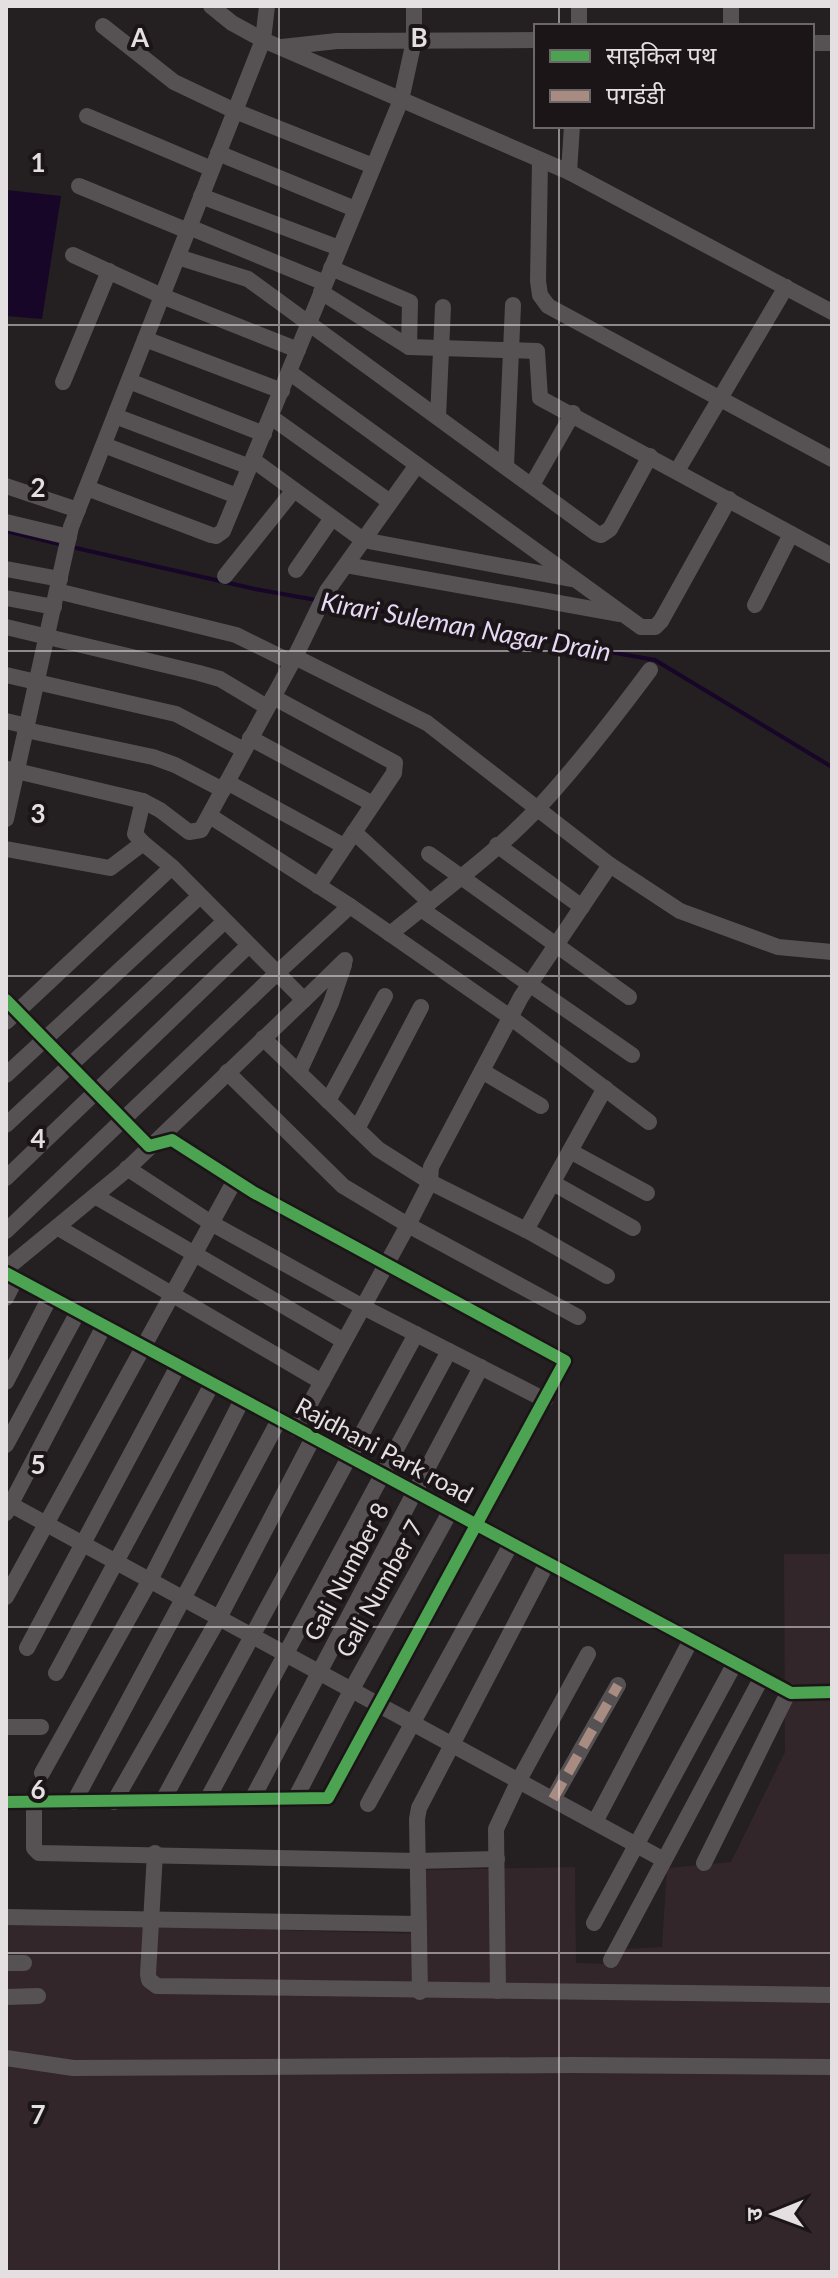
<svg xmlns="http://www.w3.org/2000/svg" width="838" height="2278" font-family="Lato,'Noto Sans Devanagari',sans-serif">
<style>
.built{fill:#32262b}
.water{fill:#170627}
.lines{fill:none;stroke-linecap:round;stroke-linejoin:round}
.stream{stroke:#170627;stroke-width:4}
.minor{stroke:#565253;stroke-width:16}
.quiet{stroke:#a88b81;stroke-width:10;stroke-dasharray:20 10;stroke-linecap:butt}
.cycleway-casing{stroke:#1b1517;stroke-width:17}
.cycleway{stroke:#4ca352;stroke-width:12}
.grid{fill:none;stroke:#e4dfe1;stroke-width:2;stroke-opacity:0.55}
.labels{text-anchor:middle;stroke-width:8;stroke-linejoin:round;paint-order:stroke}
.street-label{font-size:24px;fill:#e4dfe1;stroke:#1b1517}
.water-label{font-size:26px;font-style:italic;fill:#e5d9f6;stroke:#1b1517}
.grid-label{font-size:26px;text-anchor:middle;font-weight:bold;fill:#e4dfe1;stroke:#1b1517;stroke-width:8;stroke-linejoin:round;paint-order:stroke}
</style>
<rect width="100%" height="100%" fill="#241f21"/>
<!-- built -->
<path class="built" d="M784 1554H832V2272H6V1923L424 1934 426 1870 575 1867 576 1963 613 1964 624 1949 662 1947 667 1868 731 1862 785 1752Z"/>
<!-- water -->
<path class="water" d="M7 190 61 196 42 319 6 316Z"/>
<g class="lines">
<!-- stream -->
<g class="stream">
<path d="M6 531 59 544"/>
<path d="M76 548 255 589 316 600"/>
<path d="M325 601 655 660 832 767"/>
</g>
<!-- minor -->
<g class="minor">
<path d="M211 6 232 23 263 40 569 172 832 312"/>
<path d="M579 6V26"/>
<path d="M731 6V26"/>
<path d="M103 26 174 82 235 111 373 166"/>
<path d="M812 43H832"/>
<path d="M282 47 337 41 536 40"/>
<path d="M87 116 212 169"/>
<path d="M218 153 355 209"/>
<path d="M540 160 538 281 540 295 548 306 832 459"/>
<path d="M569 172 572 126"/>
<path d="M79 186 188 231"/>
<path d="M201 196 339 248"/>
<path d="M189 227 325 283"/>
<path d="M73 255 162 296 298 350"/>
<path d="M178 257 248 279 596 533 601 535 610 529 650 456"/>
<path d="M331 268 410 302 409 347"/>
<path d="M321 292 409 347 537 351 540 398 832 556"/>
<path d="M145 339 282 391"/>
<path d="M289 372 641 627H655L661 621 729 499"/>
<path d="M129 381 264 434"/>
<path d="M63 382 109 271"/>
<path d="M115 416 250 467"/>
<path d="M271 417 390 502"/>
<path d="M438 417 443 307"/>
<path d="M104 445 237 496"/>
<path d="M253 460 363 540 571 579"/>
<path d="M506 466 513 305"/>
<path d="M677 471 786 287"/>
<path d="M532 485 573 413"/>
<path d="M6 486 78 510"/>
<path d="M87 488 211 535 216 536 223 531 401 100 414 41V6"/>
<path d="M6 522 69 537"/>
<path d="M346 565 620 614"/>
<path d="M6 569 60 579"/>
<path d="M296 570 332 518"/>
<path d="M225 576 294 490"/>
<path d="M57 591 236 635 291 662"/>
<path d="M6 598 54 607"/>
<path d="M755 605 791 534"/>
<path d="M6 627 199 673 220 679 267 707"/>
<path d="M295 657 427 723 610 865 680 911 778 947 832 952"/>
<path d="M6 675 176 714 244 750"/>
<path d="M273 697 395 763 394 773 318 886"/>
<path d="M6 721 27 726"/>
<path d="M26 730 153 757 175 765 223 790"/>
<path d="M250 738 373 804"/>
<path d="M8 769 143 801 160 810 189 832 201 830 295 657 327 591 417 465"/>
<path d="M227 782 344 846"/>
<path d="M143 801 135 834 143 843"/>
<path d="M210 816 350 906 510 1017 649 1122"/>
<path d="M6 819 71 527 263 40 267 6"/>
<path d="M354 832 430 902"/>
<path d="M497 845 582 907"/>
<path d="M6 849 110 868 143 843 172 867 304 1000 345 960"/>
<path d="M429 854 629 997"/>
<path d="M421 909 632 1055"/>
<path d="M390 934C440 893 495 854 539 807 579 764 615 717 650 670"/>
<path d="M6 1000 149 1146 172 1140 253 1192 565 1361 328 1798 6 1802"/>
<path d="M6 1022 172 867"/>
<path d="M263 1038 378 1149 430 1182 530 1232 607 1276"/>
<path d="M482 1071 541 1106"/>
<path d="M227 1072 343 1186 408 1225 578 1317"/>
<path d="M299 1072 331 1003 344 965"/>
<path d="M6 1075 200 896"/>
<path d="M328 1101 385 996"/>
<path d="M6 1125 225 921"/>
<path d="M357 1129 421 1007"/>
<path d="M570 1151 647 1193"/>
<path d="M127 1168 211 1223 363 1307 545 1400"/>
<path d="M6 1178 249 945"/>
<path d="M553 1183 633 1228"/>
<path d="M95 1196 344 1341"/>
<path d="M57 1227 322 1382"/>
<path d="M526 1230 605 1088"/>
<path d="M6 1231 277 973 350 906"/>
<path d="M6 1269 125 1171 304 1000"/>
<path d="M6 1273 791 1693 832 1692"/>
<path d="M6 1298 16 1278"/>
<path d="M6 1382 50 1297"/>
<path d="M296 1429 408 1225 430 1182 431 1167 521 997 610 865"/>
<path d="M6 1445 78 1312"/>
<path d="M6 1502 664 1860"/>
<path d="M6 1513 104 1326"/>
<path d="M6 1597 235 1180"/>
<path d="M27 1648 178 1366"/>
<path d="M56 1673 212 1384"/>
<path d="M6 1727H41"/>
<path d="M42 1773 150 1580 242 1400"/>
<path d="M208 1798 449 1351"/>
<path d="M252 1799 481 1367"/>
<path d="M295 1799 352 1689 450 1512"/>
<path d="M553 1799 618 1685"/>
<path d="M163 1800 416 1334"/>
<path d="M34 1802V1848L39 1853 417 1861 497 1859"/>
<path d="M74 1802 279 1420"/>
<path d="M114 1802 219 1618 313 1438"/>
<path d="M368 1804 511 1544"/>
<path d="M595 1822 691 1640"/>
<path d="M155 1853 148 1974 149 1980 157 1986 832 1995"/>
<path d="M704 1863 789 1691"/>
<path d="M6 1917 419 1924"/>
<path d="M594 1923 735 1663"/>
<path d="M611 1960 762 1677"/>
<path d="M6 1963H24"/>
<path d="M498 1991 496 1829 519 1780 588 1654"/>
<path d="M420 1992 417 1819 419 1808 547 1563"/>
<path d="M6 1997 38 1996"/>
<path d="M6 2058 73 2068 572 2065 832 2067"/>
</g>
<!-- quiet -->
<path class="quiet" d="M553 1799 618 1685"/>
<defs>
<g id="cycleway">
<path d="M6 1000 149 1146 172 1140 253 1192 565 1361 328 1798 6 1802"/>
<path d="M6 1273 791 1693 832 1692"/>
</g>
</defs>
<!-- cycleway casing -->
<use href="#cycleway" class="cycleway-casing"/>
<!-- cycleway -->
<use href="#cycleway" class="cycleway"/>
</g>
<!-- grid -->
<path class="grid" d="M279 6V2272M559 6V26M559 126V2272M6 325H832M6 651H832M6 976H832M6 1302H832M6 1627H832M6 1953H832"/>
<g class="labels">
<!-- street labels -->
<g class="street-label">
<text transform="translate(384 1451) rotate(28)" y="8">Rajdhani Park road</text>
<text transform="translate(347 1572) rotate(-62)" y="8">Gali Number 8</text>
<text transform="translate(380 1589) rotate(-61)" y="8">Gali Number 7</text>
</g>
<!-- water labels -->
<g class="water-label">
<text transform="translate(466 627) rotate(10)" y="9">Kirari Suleman Nagar Drain</text>
</g>
</g>
<g class="grid-label">
<text x="140" y="47">A</text>
<text x="419" y="47">B</text>
<text x="38" y="172">1</text>
<text x="38" y="497">2</text>
<text x="38" y="823">3</text>
<text x="38" y="1148">4</text>
<text x="38" y="1474">5</text>
<text x="38" y="1799">6</text>
<text x="38" y="2124">7</text>
</g>
<!-- border -->
<rect width="838" height="2278" fill="none" stroke="#e4dfe1" stroke-width="16"/>
<!-- legend -->
<rect x="534" y="24" width="280" height="104" fill="#1b1517" stroke="#6b6668" stroke-width="2"/>
<rect x="550" y="50" width="40" height="12" fill="#4ca352" stroke="#6b6668" stroke-width="2"/>
<text x="606" y="64" font-size="24" fill="#e4dfe1">साइकिल पथ</text>
<rect x="550" y="90" width="40" height="12" fill="#a88b81" stroke="#6b6668" stroke-width="2"/>
<text x="606" y="104" font-size="24" fill="#e4dfe1">पगडंडी</text>
<!-- north arrow -->
<g transform="translate(774 2214) rotate(269)" stroke="#1b1517" stroke-width="6" paint-order="stroke">
<path d="M0-6L14 30L0 20L-14 30Z" fill="#e4dfe1"/>
<text y="-12" font-size="22" font-weight="bold" text-anchor="middle" fill="#e4dfe1">उ</text>
</g>
</svg>
